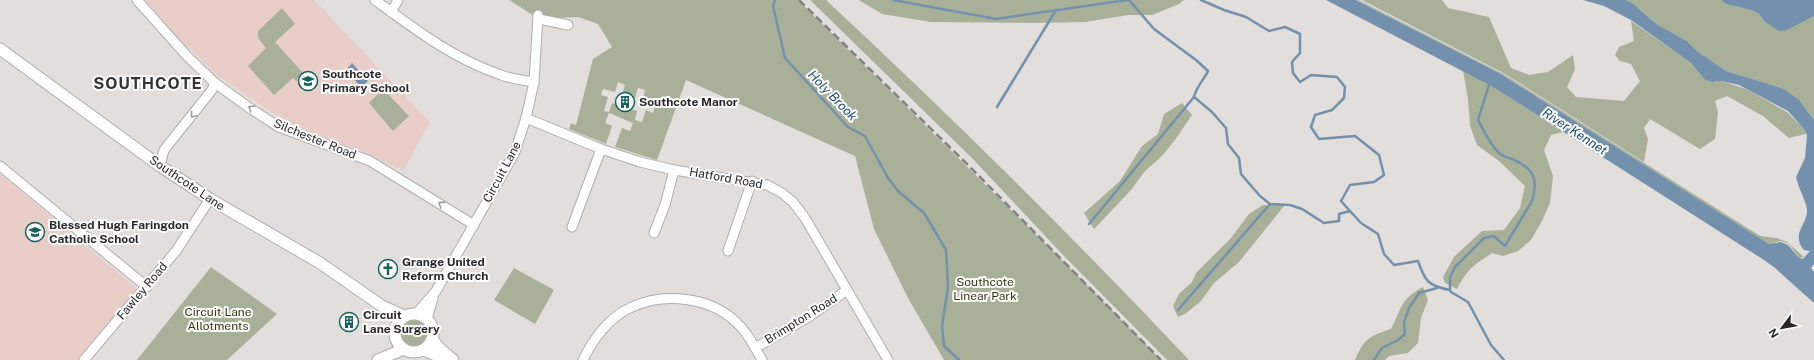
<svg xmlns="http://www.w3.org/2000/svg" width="1814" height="360" font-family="'Public Sans',sans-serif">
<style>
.education{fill:#e8cec7}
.green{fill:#a9b098;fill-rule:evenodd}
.water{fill:#7390ad}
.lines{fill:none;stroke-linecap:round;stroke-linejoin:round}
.stream{stroke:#7390ad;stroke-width:2.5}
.minor-casing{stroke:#b0adab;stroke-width:11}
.tertiary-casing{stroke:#b0adab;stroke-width:13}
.minor{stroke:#fff;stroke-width:9}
.tertiary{stroke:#fff;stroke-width:11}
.rail{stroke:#848280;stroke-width:2.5;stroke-dasharray:8 4;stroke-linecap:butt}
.oneway{stroke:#9f9e9e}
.labels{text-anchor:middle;stroke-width:4;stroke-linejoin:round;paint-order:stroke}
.poi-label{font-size:12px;font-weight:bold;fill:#292727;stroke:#fff;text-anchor:start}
.street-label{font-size:12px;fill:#292727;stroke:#fff}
.park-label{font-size:12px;fill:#2f390b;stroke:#fff}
.water-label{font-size:13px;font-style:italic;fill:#234f79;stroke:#fff}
.district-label{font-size:16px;font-weight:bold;letter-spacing:1px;fill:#363331;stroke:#fff}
</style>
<rect width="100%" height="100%" fill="#e1dedb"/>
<!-- education -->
<g class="education">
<path d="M146 0H314L430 122 403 171 367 153 309 132 271 112 218 76 173 33Z"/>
<path d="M0 174 138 290 79 360H0Z"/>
</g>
<!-- green -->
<g class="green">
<path d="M509 0H798L1063 261 1161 360H944L908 298 874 229 855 156 686 80 657 160 615 147 622 128 630 131 633 123 609 113 605 123 612 126 606 144 569 129 571 123 576 125 593 59 612 47 598 24 578 17 539 19ZM618 82 625 85 622 94 635 98 638 88 645 90 642 102 655 105 653 113 646 110 642 122 635 120 637 111 612 103 609 112 604 111 608 97 601 95 603 89 615 92Z"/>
<path d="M810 0H826C951 116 1072 236 1189 360H1167L1065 257 972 158Z"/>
<path d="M859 0H1184L1179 4 1152 15H1128L1085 22 1036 23 931 22 882 14Z"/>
<path d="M1357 0H1359L1505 75 1749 229 1760 236 1777 238 1787 242 1804 257 1799 258 1789 244 1781 241 1769 244 1499 73Z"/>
<path d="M1362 0H1442L1448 8 1489 17 1511 68 1529 75 1548 72 1573 55 1575 69 1567 87 1576 97 1624 101 1640 81 1631 64 1620 61 1615 55 1619 47 1634 41 1631 21 1691 63 1705 80 1712 82 1722 81 1746 89 1787 112 1804 129 1806 134 1789 138 1763 116 1727 96 1715 101 1718 112 1715 139 1700 149 1650 119 1644 128 1648 139 1644 162 1505 74Z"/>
<path d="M1625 0H1721L1726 4 1751 10 1759 14 1764 21 1787 30 1814 16V120L1806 109 1782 88 1726 71 1697 51 1687 41 1658 25 1641 10Z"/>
<path d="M282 8 295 24 275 42 304 74 296 81 293 78 274 95 248 66 266 48 258 38V31Z"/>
<path d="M1463 71 1493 87 1563 132 1551 135 1544 150 1553 176 1550 203 1542 221 1531 240 1518 251 1503 256 1492 253C1473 266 1468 268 1457 289L1445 283 1443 277 1454 257 1482 231 1504 230 1520 208 1525 186 1499 161 1477 145 1470 126 1468 99Z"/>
<path d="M383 89 409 116 393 131 369 103Z"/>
<path d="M1182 103 1192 115 1175 140 1162 156 1145 171 1131 190 1094 229 1084 213 1120 181 1142 146 1158 134 1164 114Z"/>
<path d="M1263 205H1285L1239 262 1214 283 1201 301 1185 314 1178 317 1173 306 1179 294 1192 282 1196 273 1231 238 1249 214Z"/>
<path d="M211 267 277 314 227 360H137Z"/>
<path d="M514 268 554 290 535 324 494 300Z"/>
<path d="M1423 287 1428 300 1421 318 1418 343 1408 353 1389 356 1385 360H1355C1364 339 1369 336 1391 329 1402 308 1400 299 1423 287Z"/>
<circle cx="413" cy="333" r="15"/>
</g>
<!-- water -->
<g class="water">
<path d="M1326 0H1356L1499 73 1769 244 1781 242 1788 245 1799 258 1803 259 1810 251 1804 250C1791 234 1806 226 1807 212 1808 204 1798 188 1796 177L1805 158 1807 135 1804 129 1788 111 1739 85 1722 81 1712 82 1705 80 1691 63 1631 20 1604 6 1583 0H1625L1632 3 1658 25 1687 41 1697 51 1726 71 1782 88 1799 100 1814 120V264L1811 268 1814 272V303L1775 268 1764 260 1493 87Z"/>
<path d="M1721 0H1814V16L1787 30 1779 31 1764 21 1759 14 1751 10 1726 4Z"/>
<path d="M352 63 368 81 361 87 346 70Z"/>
</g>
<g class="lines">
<!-- stream -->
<g class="stream">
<path d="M775 0 773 6 785 58 848 127 865 136 888 178 898 191 924 213 946 250 948 287 942 326 944 346 959 360"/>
<path d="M893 0 996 19 1127 0"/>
<path d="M1129 0 1154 29 1196 60 1208 71C1204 80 1196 87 1194 97L1212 112 1226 128 1228 144 1239 158 1241 174 1260 196 1270 204 1290 205 1302 209 1324 223 1339 221V214L1350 211 1361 223 1378 234 1384 254 1394 265 1418 261C1425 281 1428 286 1450 290L1451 292 1468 302 1491 345 1504 360"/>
<path d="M1201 0 1224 10 1246 17 1269 31 1285 27 1300 34V53L1292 62 1293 73 1300 82 1311 75 1337 77 1345 87 1344 98 1332 110 1315 115 1311 127 1319 139 1355 136 1379 155 1384 175 1374 182 1350 185 1341 201 1350 211"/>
<path d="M997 107 1056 10"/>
<path d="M1089 224 1194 97"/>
<path d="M1450 289V277L1455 267 1484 238 1494 236 1505 246 1532 201C1539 178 1533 168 1512 159 1507 157 1501 156 1498 152 1489 143 1484 131 1478 120L1489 85"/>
<path d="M1178 310 1270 204"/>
<path d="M1374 360 1382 348 1398 340 1405 334 1404 322 1409 308 1419 293 1437 288"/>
</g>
<defs>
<g id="minor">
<path d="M137 0 187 56 215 83 251 109 279 127 370 161 474 225"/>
<path d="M375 0C416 30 452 58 501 75 511 79 523 80 534 82"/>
<path d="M391 12 398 0"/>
<path d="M539 19 568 25"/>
<path d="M526 118 601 149 640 162 674 170 767 185 782 193 793 202 805 218 888 360"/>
<path d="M0 166 147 287"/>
<path d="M160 166 164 150 212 90 215 83"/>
<path d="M572 227 601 149"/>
<path d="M654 233 665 205 674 170"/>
<path d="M728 251 752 181"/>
<path d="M416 314 436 291 515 152 526 118 534 82 538 15"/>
<path d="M427 319 433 298"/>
<path d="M755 348 807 318 847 290"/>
<path d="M84 360 176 251 210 199"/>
<path d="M583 360C593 339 610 316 632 307 664 292 710 297 736 322 747 332 755 347 762 360"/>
</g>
<g id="tertiary">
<path d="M0 49 160 166 210 199 320 263 382 306 404 316"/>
<circle cx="414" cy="333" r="19"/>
<path d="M432 339 439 348 453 360"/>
<path d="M423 350 448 360"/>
<path d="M378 360 404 349"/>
</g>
</defs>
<!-- minor casing -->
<use href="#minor" class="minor-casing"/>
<!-- tertiary casing -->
<use href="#tertiary" class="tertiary-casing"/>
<!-- minor -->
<use href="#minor" class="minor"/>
<!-- tertiary -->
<use href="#tertiary" class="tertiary"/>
<!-- rail -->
<path class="rail" d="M799 0 967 164 1161 360"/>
</g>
<!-- one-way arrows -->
<defs><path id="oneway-chevron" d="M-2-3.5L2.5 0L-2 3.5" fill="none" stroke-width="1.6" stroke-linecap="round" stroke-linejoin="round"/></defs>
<g class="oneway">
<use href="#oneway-chevron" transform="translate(251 108) rotate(-146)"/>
<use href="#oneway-chevron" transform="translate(193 115) rotate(130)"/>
<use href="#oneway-chevron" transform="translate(441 204) rotate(-147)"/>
</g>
<!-- icons -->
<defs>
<symbol id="school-ring" viewBox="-11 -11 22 22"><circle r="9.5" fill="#fff" stroke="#14635f" stroke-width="1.5"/><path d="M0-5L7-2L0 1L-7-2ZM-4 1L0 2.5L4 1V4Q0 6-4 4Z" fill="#14635f"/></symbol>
<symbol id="building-ring" viewBox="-11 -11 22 22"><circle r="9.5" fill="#fff" stroke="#14635f" stroke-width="1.5"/><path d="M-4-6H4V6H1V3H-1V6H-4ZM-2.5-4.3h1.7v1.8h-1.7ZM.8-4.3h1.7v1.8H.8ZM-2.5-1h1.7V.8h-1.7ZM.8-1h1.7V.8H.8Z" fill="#14635f"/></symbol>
<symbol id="church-ring" viewBox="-11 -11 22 22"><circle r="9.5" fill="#fff" stroke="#14635f" stroke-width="1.5"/><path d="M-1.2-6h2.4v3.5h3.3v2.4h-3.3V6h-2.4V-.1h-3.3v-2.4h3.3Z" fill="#14635f"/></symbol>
</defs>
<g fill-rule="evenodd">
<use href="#school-ring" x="297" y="70" width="22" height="22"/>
<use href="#building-ring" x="614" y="91" width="22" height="22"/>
<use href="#school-ring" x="24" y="221" width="22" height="22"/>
<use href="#church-ring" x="377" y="258" width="22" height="22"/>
<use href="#building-ring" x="338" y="311" width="22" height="22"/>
</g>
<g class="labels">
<!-- poi labels -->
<g class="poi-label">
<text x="322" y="78">Southcote<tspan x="322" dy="14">Primary School</tspan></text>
<text x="639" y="106">Southcote Manor</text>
<text x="49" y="229">Blessed Hugh Faringdon<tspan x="49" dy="14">Catholic School</tspan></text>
<text x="402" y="266">Grange United<tspan x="402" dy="14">Reform Church</tspan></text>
<text x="363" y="319">Circuit<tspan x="363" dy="14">Lane Surgery</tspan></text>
</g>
<!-- street labels -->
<g class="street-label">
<text transform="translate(315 139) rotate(22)" y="4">Silchester Road</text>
<text transform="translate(502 172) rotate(-62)" y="4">Circuit Lane</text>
<text transform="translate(726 178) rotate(10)" y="4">Hatford Road</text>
<text transform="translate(187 183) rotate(34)" y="4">Southcote Lane</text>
<text transform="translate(142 291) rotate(-50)" y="4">Fawley Road</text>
<text transform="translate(801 319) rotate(-32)" y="4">Brimpton Road</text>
</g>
<!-- park labels -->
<g class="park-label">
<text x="985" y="286">Southcote<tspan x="985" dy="14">Linear Park</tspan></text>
<text x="218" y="316">Circuit Lane<tspan x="218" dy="14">Allotments</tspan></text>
</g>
<!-- water labels -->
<g class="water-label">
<text transform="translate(833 95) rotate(46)" y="5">Holy Brook</text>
<text transform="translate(1575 131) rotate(33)" y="5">River Kennet</text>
</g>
<!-- district labels -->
<g class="district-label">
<text x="148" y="89">SOUTHCOTE</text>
</g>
</g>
<!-- north arrow -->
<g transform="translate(1782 328) rotate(238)" stroke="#ffffff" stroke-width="3" paint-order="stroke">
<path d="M0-3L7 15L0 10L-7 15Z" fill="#292727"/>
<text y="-6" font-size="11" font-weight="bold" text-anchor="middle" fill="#292727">N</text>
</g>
</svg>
